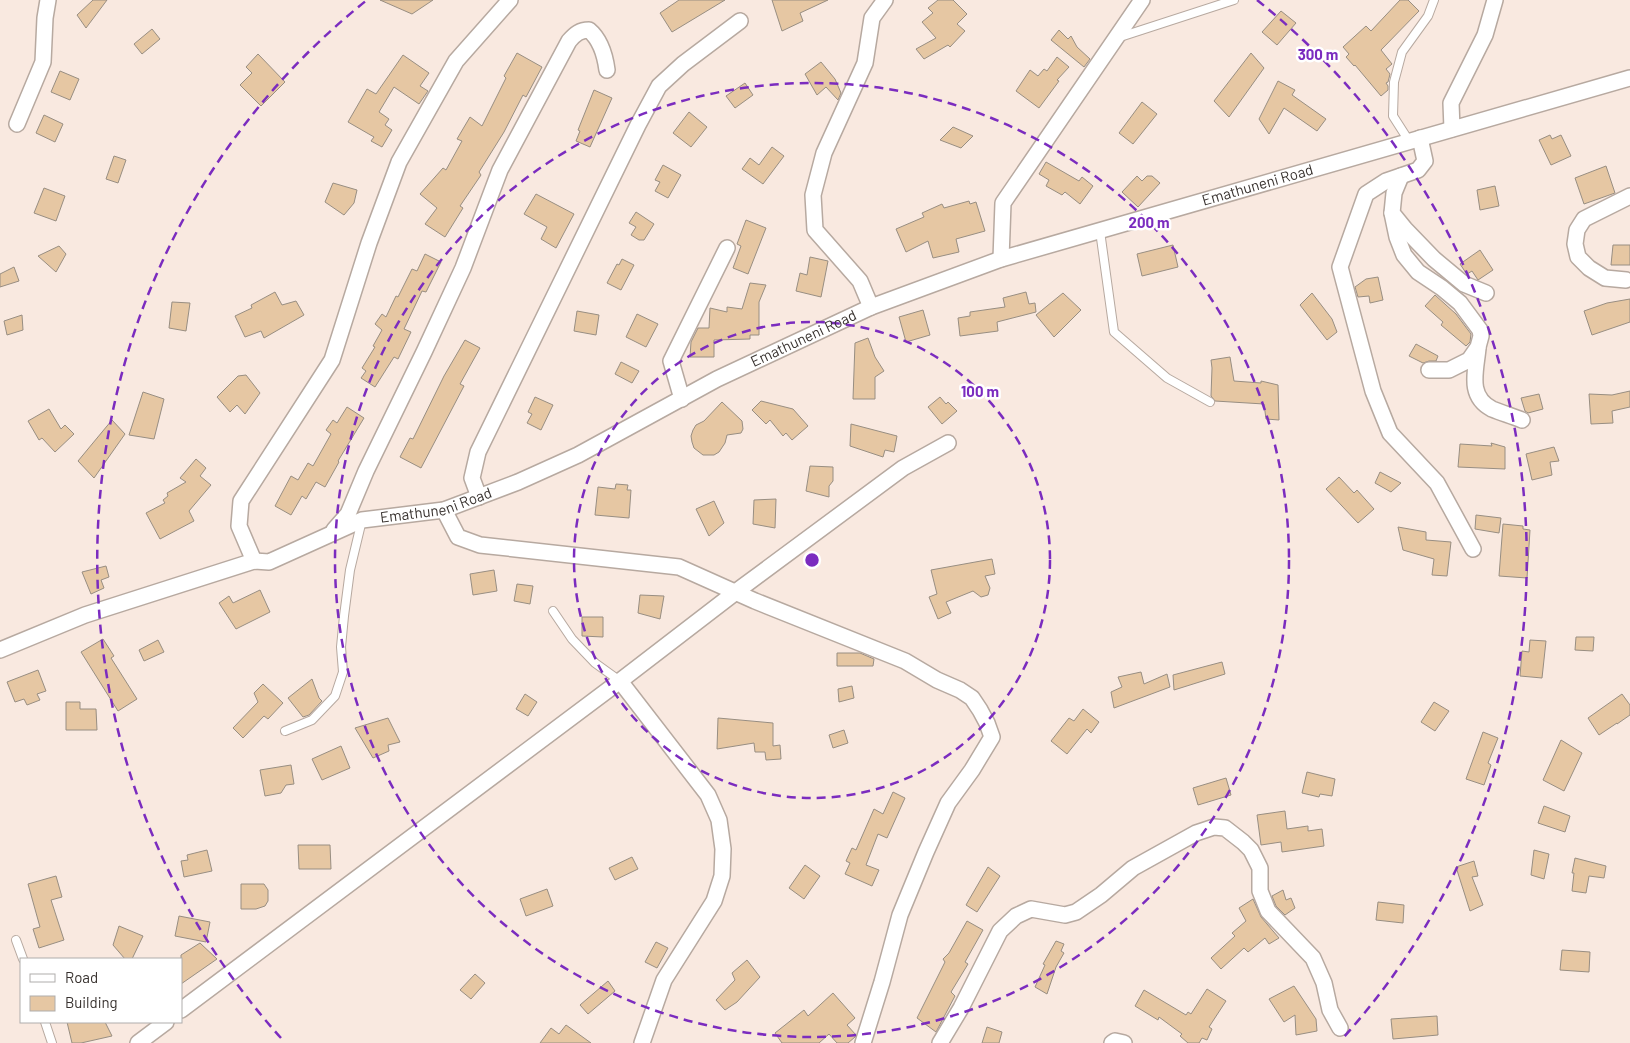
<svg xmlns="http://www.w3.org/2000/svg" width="1630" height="1043" font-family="Barlow,sans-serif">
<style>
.building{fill:#e6c7a3;stroke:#988e82}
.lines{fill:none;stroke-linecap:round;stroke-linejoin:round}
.lane-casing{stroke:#b7a9a0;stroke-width:10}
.street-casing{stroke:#b7a9a0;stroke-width:18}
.lane{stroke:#fff;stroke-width:8}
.street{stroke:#fff;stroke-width:15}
.ring{fill:none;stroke:#7b2cbf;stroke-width:2.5;stroke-dasharray:9 6}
.labels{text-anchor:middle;stroke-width:5;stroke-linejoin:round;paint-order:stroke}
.street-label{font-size:15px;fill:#38322f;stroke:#fff}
.centre{fill:#7b2cbf;stroke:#fff;stroke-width:2.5}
.ring-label{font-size:15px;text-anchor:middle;font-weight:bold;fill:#7b2cbf;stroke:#fff;stroke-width:5;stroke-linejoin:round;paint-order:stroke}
</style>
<rect width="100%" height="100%" fill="#f9e9e0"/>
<!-- building -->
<g class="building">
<path d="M93 0H107L86 28 77 15Z"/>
<path d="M380 0H433L412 14Z"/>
<path d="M679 0H725L672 32 660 13Z"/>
<path d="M772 0H828L800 13 803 21 782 31Z"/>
<path d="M938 0H953L967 14 957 24 965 31 950 47 948 45 924 59 916 49 936 38 922 22 933 13 928 8Z"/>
<path d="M1400 0H1408L1419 11 1381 50 1392 64 1386 69 1390 74 1388 82 1386 83 1388 86V90L1381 96 1355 65 1354 66 1346 57 1349 54 1343 47 1366 26 1371 31Z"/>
<path d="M1281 11 1296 23 1277 45 1262 32Z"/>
<path d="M152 29 160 39 142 54 134 44Z"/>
<path d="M1059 30 1068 39 1071 36 1077 47 1090 59 1084 67 1051 40Z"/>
<path d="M517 53 542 67 526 97 523 95 504 132 479 172 481 175 460 206 463 208 445 237 425 224 437 208 420 194 443 168 446 170 462 141 457 139 470 117 482 126 506 78 504 76Z"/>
<path d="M1251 53 1264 68 1229 117 1214 101Z"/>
<path d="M258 54 285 82 261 106 240 85 252 73 246 67Z"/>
<path d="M403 55 429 73 420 86 428 91 419 104 394 87 379 112 389 119 385 125 392 130 382 147 371 141 374 137 348 122 367 89 376 94Z"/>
<path d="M1057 57 1069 67 1057 80 1059 81 1039 108 1016 91 1030 70 1038 76 1044 69 1047 71Z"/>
<path d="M821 62 835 79 841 93 838 100 826 87 817 95 805 74Z"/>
<path d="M60 71 79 79 70 100 51 92Z"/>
<path d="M1278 81 1295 90 1292 95 1326 119 1317 131 1284 108 1269 134 1259 119Z"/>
<path d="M745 83 753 95 735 108 726 96Z"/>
<path d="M594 90 612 98 590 147 576 141 580 131 578 130Z"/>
<path d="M1142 102 1157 114 1133 144 1119 133Z"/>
<path d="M689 112 707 127 691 147 673 133Z"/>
<path d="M44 115 63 124 55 142 36 133Z"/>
<path d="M953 127 973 136 961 148 940 140Z"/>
<path d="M1550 135 1552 139 1561 135 1571 156 1551 165 1539 140Z"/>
<path d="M772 147 784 156 763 184 742 169 750 158 759 165Z"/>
<path d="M114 156 126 160 118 183 106 179Z"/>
<path d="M1046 162 1079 181 1082 177 1093 186 1080 204 1065 192 1062 195 1046 186 1049 180 1039 174Z"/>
<path d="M663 165 681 175 668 198 655 191 660 182 655 180Z"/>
<path d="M1606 166 1615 193 1584 204 1575 178Z"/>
<path d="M1137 176 1142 181 1147 176H1152L1160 183 1138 207 1122 192Z"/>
<path d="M333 183 357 190 354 203 344 215 325 202Z"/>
<path d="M1495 186 1499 206 1480 210 1477 190Z"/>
<path d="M44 188 65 196 56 221 34 213Z"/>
<path d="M536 194 574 214 556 248 541 239 547 227 524 214Z"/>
<path d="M969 201 970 204 976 202 985 231 956 239 959 252 933 258 928 241 906 252 896 229 924 217 922 213 942 204 944 208Z"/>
<path d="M636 212 654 224 644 240H639L631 235 636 227 629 223Z"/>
<path d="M746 220 766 228 748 274 733 268 741 246 737 244Z"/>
<path d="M1173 245 1178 267 1142 276 1137 254Z"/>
<path d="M1613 245H1630V265H1611Z"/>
<path d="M59 246 66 254 56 272 38 256Z"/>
<path d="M1480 250 1493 270 1478 280 1472 271 1467 274 1466 273 1460 264Z"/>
<path d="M425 254 441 262 426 292 422 291 404 329 411 332 398 359 394 357 375 387 361 378 366 371 362 368 375 347 373 346 382 330 375 324 382 314 386 317 396 296 398 297 412 269 417 271Z"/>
<path d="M810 257 828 261 821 297 796 291 800 273 807 275Z"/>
<path d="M622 259 634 265 621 290 607 283 617 264 619 265Z"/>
<path d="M14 267 19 281 0 287V274Z"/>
<path d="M1378 277 1383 300 1370 303 1369 296 1358 297 1355 287 1366 279Z"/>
<path d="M750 283 766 285 759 302V335H750V339L714 340V357H690L691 342 698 328H709L710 308 727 312V307L742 309Z"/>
<path d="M275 292 282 305 296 301 304 315 264 338 261 331 245 337 235 316 252 308 251 305Z"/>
<path d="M1026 292 1029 304 1035 303 1036 312 997 322 998 331 960 336 958 318 970 316V312L1005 307 1003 298Z"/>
<path d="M1063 293 1081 310 1054 337 1036 315Z"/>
<path d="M1312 293 1332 319 1337 332 1327 340 1300 305Z"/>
<path d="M1435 295 1456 314 1471 334 1470 342 1466 346 1441 325 1443 322 1425 306Z"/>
<path d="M1630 299V322L1592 335 1584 311 1607 303Z"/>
<path d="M172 302 190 303 186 331 169 328Z"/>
<path d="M923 310 930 335 906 342 899 317Z"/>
<path d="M577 311 599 315 596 335 574 331Z"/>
<path d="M637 314 658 324 646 347 626 337Z"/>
<path d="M22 315 23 330 7 335 4 321Z"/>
<path d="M868 338 875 357 884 371 875 377V399H853L855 343Z"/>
<path d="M465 340 480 348 460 384 464 386 421 468 400 457 410 438 413 439 444 376Z"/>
<path d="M1416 344 1438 356 1436 361H1429L1423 363 1409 356Z"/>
<path d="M1230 357 1234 381 1261 383V381L1278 385 1279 420 1266 419 1264 404 1215 401 1211 396 1212 368 1211 360Z"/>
<path d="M621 362 639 371 632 383 615 374Z"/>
<path d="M246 375 260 393 245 414 237 405 230 412 217 397 238 376Z"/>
<path d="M1630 391V407L1612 411 1613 423 1591 424 1589 394 1612 395Z"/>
<path d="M143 392 164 399 154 439 129 435Z"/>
<path d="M1539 394 1543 409 1528 413 1525 411 1521 398Z"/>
<path d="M535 397 553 405 541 430 527 423 532 414 528 412Z"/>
<path d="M940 397 946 404 948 402 957 411 942 424 928 407Z"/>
<path d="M761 401 793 409 808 426 792 440 786 433 783 436 770 420 766 424 752 410Z"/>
<path d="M722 402 742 421 743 429 741 433 727 435 725 443 719 452 714 455H703L694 448 692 442 691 436 693 430 696 425 704 421Z"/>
<path d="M347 407 364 418 338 461 339 462 325 487 316 482 306 499 302 496 291 515 275 506 291 476 298 480 308 463 313 466 331 434 326 430 333 420 337 423Z"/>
<path d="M49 409 61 429 65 425 74 434 55 452 42 438 39 440 28 421Z"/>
<path d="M112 420 125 434 94 478 78 461Z"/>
<path d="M851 424 897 436 894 452 885 450 883 457 850 446Z"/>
<path d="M1491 443 1505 447V469L1458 467 1460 444 1492 446Z"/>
<path d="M1554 447 1559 461 1550 462 1552 475 1532 480 1526 454Z"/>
<path d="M196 459 206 468 200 476 211 485 189 511 194 521 160 539 146 513 165 503 163 500 168 496 167 493 186 482 180 478Z"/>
<path d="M810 466 833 467V481L829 486V497L806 491Z"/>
<path d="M1380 472 1401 483 1391 492 1375 483Z"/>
<path d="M1339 477 1354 493 1357 490 1374 509 1358 523 1326 489Z"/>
<path d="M616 484 628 485 627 490H631L629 518 595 515 598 487 615 489Z"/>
<path d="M776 499 775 528 753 524 754 500Z"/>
<path d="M714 501 724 523 709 536 696 509Z"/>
<path d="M1476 515 1501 518 1499 533 1475 529Z"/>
<path d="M1503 524 1523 526V529L1530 530 1527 578 1499 576Z"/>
<path d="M1398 527 1426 532V540L1451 542 1447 576 1432 575 1434 559 1403 550Z"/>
<path d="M992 559 995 574 985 576 990 588 988 595 981 597 973 591 946 602 951 613 938 619 929 597 937 594 931 570Z"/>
<path d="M106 566 109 577 101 580 104 588 91 594 82 572Z"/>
<path d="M494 570 497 591 473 595 470 574Z"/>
<path d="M517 584 533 586 530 604 514 601Z"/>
<path d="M260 590 270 612 236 629 219 603 229 596 233 603Z"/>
<path d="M640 595 664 596 660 619 638 613Z"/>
<path d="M582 617H603V637L582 636Z"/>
<path d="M1576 637H1594L1593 651 1575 650Z"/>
<path d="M103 639 114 656 111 658 137 699 118 711 81 652Z"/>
<path d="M158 640 164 652 144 661 139 650Z"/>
<path d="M1530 640 1546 641 1542 678 1520 676 1522 651 1529 652Z"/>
<path d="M837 653H860L874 659 873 666H837Z"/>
<path d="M1222 662 1225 674 1174 690 1173 675Z"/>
<path d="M38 670 46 691 37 694 40 700 27 705 24 699 15 702 7 682Z"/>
<path d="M1141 672 1144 684 1167 674 1170 687 1114 708 1111 692 1122 687 1118 677Z"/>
<path d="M312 679 319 698 322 701 309 715 303 717 288 698Z"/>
<path d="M263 684 283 703 268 719 264 716 243 738 233 728 258 702 254 693Z"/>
<path d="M852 686 854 698 839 702 838 689Z"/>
<path d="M525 694 537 702 528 716 516 709Z"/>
<path d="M1622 694 1630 705V715L1617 724V723L1599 735 1588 718Z"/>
<path d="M66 702H80V709H96L97 730H66Z"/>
<path d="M1434 702 1449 711 1435 731 1421 722Z"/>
<path d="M1083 709 1099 722 1091 733 1087 729 1067 754 1051 741 1069 718 1074 721Z"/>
<path d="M388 718 400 742 388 745 389 751 373 758 355 728Z"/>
<path d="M718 718 773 723V746L780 745 781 759 766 760 765 752H755L754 743 717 749Z"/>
<path d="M844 730 848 743 833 748 829 735Z"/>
<path d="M1483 732 1498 738 1488 763 1491 765 1484 785 1466 779Z"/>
<path d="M1561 740 1582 753 1564 791 1543 780Z"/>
<path d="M341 746 350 768 322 780 312 759Z"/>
<path d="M291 765 294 784 286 785 281 793 265 796 260 770Z"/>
<path d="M1307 772 1335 779 1332 796 1320 794 1319 797 1302 793Z"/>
<path d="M1226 778 1231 795 1198 805 1193 788Z"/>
<path d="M893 792 905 798 887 838 878 834 866 865 879 870 872 886 845 874 850 863 846 861 852 848 856 850 874 809 883 814Z"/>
<path d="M1544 806 1570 816 1565 832 1538 823Z"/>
<path d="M1285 811 1287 829 1308 826V831L1322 829 1324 846 1282 852 1281 842 1261 845 1257 815Z"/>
<path d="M298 845H330L331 869H299Z"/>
<path d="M207 850 212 871 184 877 181 861 188 860 187 855Z"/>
<path d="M1534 850 1549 854 1544 879 1531 875Z"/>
<path d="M632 857 638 869 615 880 609 868Z"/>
<path d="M1575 858 1606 866 1604 878 1589 876 1586 893 1572 891 1574 873H1572Z"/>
<path d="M1474 861 1478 876 1472 877 1483 905 1470 911 1456 867Z"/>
<path d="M805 865 820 876 804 899 789 888Z"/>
<path d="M988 867 1000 876 977 912 966 905Z"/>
<path d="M56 876 62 897 51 900 64 940 39 948 33 929 40 927 28 884Z"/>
<path d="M241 884H264L268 890V901L265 906 256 909H241Z"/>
<path d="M547 889 553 906 526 916 520 899Z"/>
<path d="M1283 890 1286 900 1291 898 1295 908 1285 915 1276 906 1272 896Z"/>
<path d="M1253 899 1261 917 1279 938 1269 944 1265 938 1248 952 1244 948 1221 969 1211 958 1235 936 1232 933 1246 921 1239 908Z"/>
<path d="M1378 902 1404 905 1403 923 1376 920Z"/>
<path d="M179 916 210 922 206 942 175 936Z"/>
<path d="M967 921 983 930 965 962 968 964 951 992 955 996 936 1032 917 1018 945 962 943 959 949 953Z"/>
<path d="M119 926 143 936 132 959H125L113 945Z"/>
<path d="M1056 941 1064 944 1061 951 1064 953 1056 967 1047 994 1035 987 1045 965 1043 964Z"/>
<path d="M656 942 668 948 657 968 645 962Z"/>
<path d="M200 943 217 959 181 984V955Z"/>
<path d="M1562 950 1590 952 1589 972 1560 970Z"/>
<path d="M747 960 760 977 737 1002 725 1010 716 1000 735 980 732 973Z"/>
<path d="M475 974 485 983 471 999 460 990Z"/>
<path d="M608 981 615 991 588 1014 580 1005Z"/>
<path d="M1294 986 1316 1019 1317 1031 1296 1035 1295 1015 1284 1022 1269 999Z"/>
<path d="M1207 989 1226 1001 1209 1027 1212 1029 1207 1040 1202 1038 1199 1043H1188L1180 1036 1182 1034 1159 1017 1158 1020 1135 1006 1144 990 1186 1015 1188 1012 1191 1014Z"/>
<path d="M833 993 855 1018 847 1025 856 1035 855 1037 848 1043H837L829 1034 819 1043H782L775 1033 804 1010 808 1016Z"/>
<path d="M1437 1016 1438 1035 1393 1039 1391 1019Z"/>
<path d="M67 1022H105L112 1036 81 1043H72Z"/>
<path d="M566 1025 591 1043H540L551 1028 559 1034Z"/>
<path d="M987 1027 1002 1032 999 1043H982Z"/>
</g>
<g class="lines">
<defs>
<g id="lane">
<path d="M1120 37 1234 0"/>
<path d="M1409 141 1393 116 1394 82 1402 52 1428 16 1434 0"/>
<path d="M1100 231 1114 332 1167 378 1210 402"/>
<path d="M553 611 572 639 595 663 620 681"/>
<path d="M285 731 312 720 335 696 343 672 341 647 344 616 350 570 362 520"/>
<path d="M16 940 23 959"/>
<path d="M45 1022 52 1043"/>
</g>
<g id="street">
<path d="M17 124 43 62 45 18 48 0"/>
<path d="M1452 129 1451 103 1485 35 1495 0"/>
<path d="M1420 138 1425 161 1418 170 1386 181 1366 194 1340 267 1373 391 1390 433 1437 483 1473 549"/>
<path d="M1401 176 1394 193 1392 213 1405 229 1434 259 1464 284 1486 293"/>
<path d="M1392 213 1397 237 1404 255 1418 272 1442 288 1460 303 1480 330 1481 336 1478 347 1469 360 1449 370H1429"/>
<path d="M1001 259 1003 203 1142 0"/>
<path d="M1626 280 1605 278 1589 268 1578 257 1575 244 1577 230 1584 219 1630 196"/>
<path d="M871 307 860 281 815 230 813 195 824 153 865 63 872 18 885 0"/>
<path d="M1478 348C1476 371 1467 396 1492 409 1502 413 1512 416 1522 420"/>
<path d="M682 399 671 361 727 248"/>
<path d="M479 497 472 478 478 452 638 125 659 86 683 64 740 21"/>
<path d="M444 510 458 537 480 545 679 567 755 601 905 661 937 680 960 690 972 698 980 710 987 723 992 737 972 770 948 803 926 852 900 915 882 982 863 1043"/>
<path d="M334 530 348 514 366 471 424 352 463 268 500 170 569 41C575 34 580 30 589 30 601 40 605 55 607 70"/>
<path d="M254 561 239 526 241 501 332 360 369 243 399 162 456 61 510 0"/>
<path id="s1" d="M0 650 85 615 254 561 269 562 362 520 444 510 518 482 578 455 717 379 871 307 1001 259 1630 78"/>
<path d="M620 681 708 795 719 820 723 849 722 876 714 901 664 980 642 1043"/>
<path d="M181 1010 620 681 741 588 903 468 948 443"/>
<path d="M138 1043 166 1022"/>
<path d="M940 1043 961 1008 1000 931 1016 916 1031 909 1065 915 1076 912 1101 895 1133 868 1196 833 1214 827 1225 828 1243 842 1251 850 1260 868V891L1268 911 1313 958 1324 983 1330 1010 1340 1028"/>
<path d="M1112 1043 1115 1041 1124 1043"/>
</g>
</defs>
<!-- lane casing -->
<use href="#lane" class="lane-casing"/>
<!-- street casing -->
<use href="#street" class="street-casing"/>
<!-- lane -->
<use href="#lane" class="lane"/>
<!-- street -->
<use href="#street" class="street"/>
</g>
<!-- distance rings -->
<g class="ring">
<circle cx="812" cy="560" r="238"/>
<circle cx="812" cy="560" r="477"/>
<path d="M281 1038A715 715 0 0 1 367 0M1257 0A715 715 0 0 1 1343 1038"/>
</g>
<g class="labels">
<!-- street labels -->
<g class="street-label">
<text dy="5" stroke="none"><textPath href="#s1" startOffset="1348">Emathuneni Road</textPath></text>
<text dy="5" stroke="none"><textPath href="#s1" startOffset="868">Emathuneni Road</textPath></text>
<text dy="5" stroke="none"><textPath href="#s1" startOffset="462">Emathuneni Road</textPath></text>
</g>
</g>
<circle cx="812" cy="560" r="8" class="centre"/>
<g class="ring-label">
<text x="1318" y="60">300 m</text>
<text x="1149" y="228">200 m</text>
<text x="980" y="397">100 m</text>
</g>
<!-- legend -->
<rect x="20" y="958" width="162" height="65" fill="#ffffff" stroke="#afadac"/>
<rect x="30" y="974" width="25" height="8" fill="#ffffff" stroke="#afadac"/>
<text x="65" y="983" font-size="15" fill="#38322f">Road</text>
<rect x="30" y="996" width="25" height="15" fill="#e6c7a3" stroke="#afadac"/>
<text x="65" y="1008" font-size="15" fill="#38322f">Building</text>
</svg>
